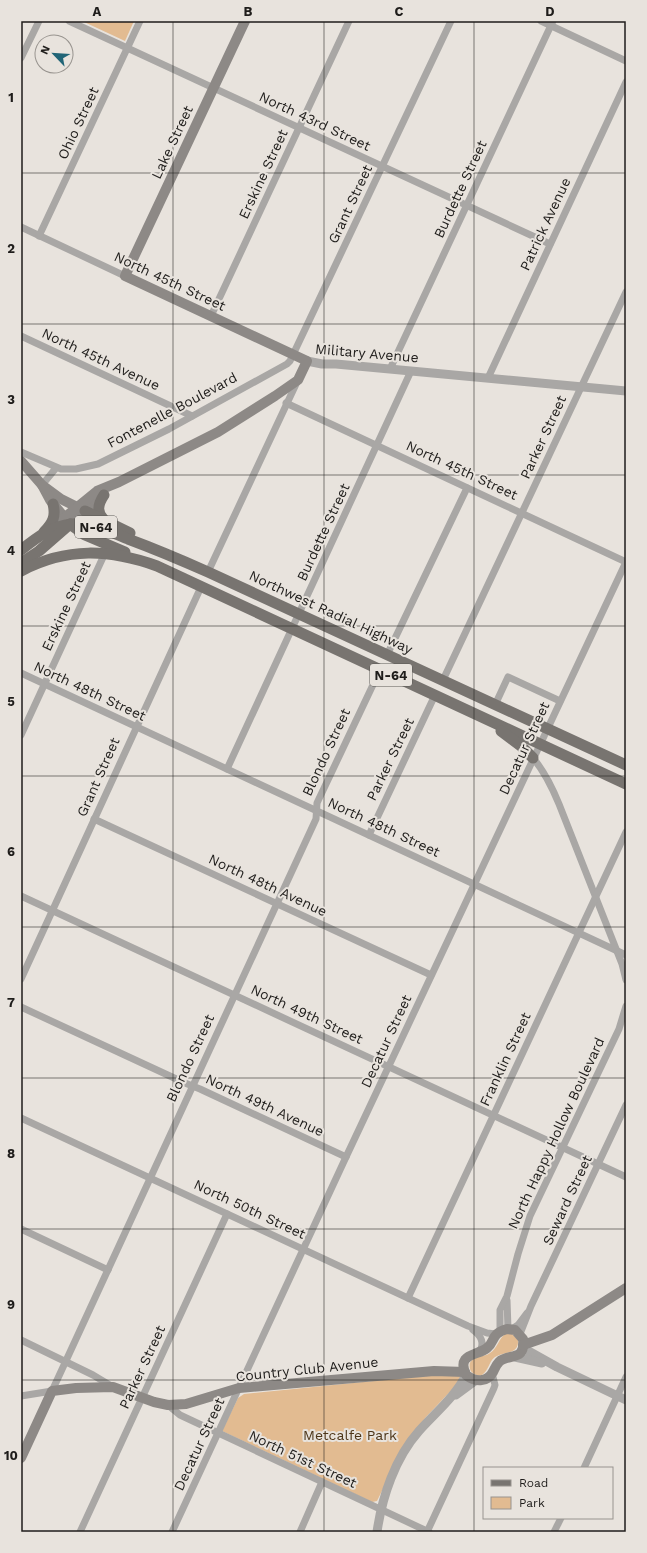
<svg xmlns="http://www.w3.org/2000/svg" width="647" height="1553" font-family="'Work Sans',sans-serif">
<style>
.green{fill:#e2bb91}
.lines{fill:none;stroke-linecap:round;stroke-linejoin:round}
.minor{stroke:#a9a7a5;stroke-width:7}
.tertiary{stroke:#a9a7a5;stroke-width:9}
.secondary{stroke:#8d8986;stroke-width:10}
.primary{stroke:#787470;stroke-width:11}
.grid{fill:none;stroke:#1f1d1b;stroke-width:1;stroke-opacity:0.55}
.labels{text-anchor:middle;stroke-width:4;stroke-linejoin:round;paint-order:stroke}
.shield{fill:#e8e3dd;stroke:#5b5855;stroke-width:1}
.shield-label{font-size:13px;font-weight:bold;fill:#1f1d1b}
.street-label{font-size:14px;fill:#1f1d1b;stroke:#e8e3dd}
.park-label{font-size:14px;fill:#4d3518;stroke:#e8e3dd}
.neatline{fill:none;stroke:#1f1d1b;stroke-width:1.5}
.grid-label{font-size:13px;text-anchor:middle;font-weight:bold;fill:#1f1d1b}
</style>
<rect width="100%" height="100%" fill="#e8e3dd"/>
<!-- green -->
<g class="green">
<path d="M82 21H134L125 41Z"/>
<path d="M506 1333 512 1334 518 1340C519 1355 504 1351 495 1357 488 1362 489 1372 480 1376 476 1375 471 1373 470 1369 467 1355 484 1358 490 1353 498 1348 498 1339 506 1333Z"/>
<path d="M452 1373 460 1374 462 1379 426 1417 406 1442 377 1501 372 1502 222 1431 238 1398 244 1394Z"/>
</g>
<g class="lines">
<!-- minor -->
<g class="minor">
<path d="M69 21 550 244"/>
<path d="M541 21 626 61"/>
<path d="M21 58 39 21"/>
<path d="M21 227 125 276"/>
<path d="M39 236 140 21"/>
<path d="M211 316 349 21"/>
<path d="M21 336 192 416"/>
<path d="M390 369 553 21"/>
<path d="M488 378 626 82"/>
<path d="M286 403 626 562"/>
<path d="M21 452 61 469H76L98 464 169 429 287 364 290 361 451 21"/>
<path d="M42 485 56 468"/>
<path d="M208 572 297 382"/>
<path d="M387 655 467 488"/>
<path d="M21 673 626 955"/>
<path d="M443 680 626 292"/>
<path d="M495 705 508 677 560 701"/>
<path d="M21 735 105 553"/>
<path d="M533 758C545 772 552 787 559 804L622 964 626 980"/>
<path d="M227 769 411 371"/>
<path d="M94 819 431 975"/>
<path d="M369 835 435 695"/>
<path d="M21 896 626 1177"/>
<path d="M21 979 201 587"/>
<path d="M21 1007 185 1083 200 1089 346 1157"/>
<path d="M21 1118 468 1326 487 1333 496 1334"/>
<path d="M21 1229 108 1270"/>
<path d="M408 1298 626 832"/>
<path d="M507 1300 508 1329"/>
<path d="M512 1329 518 1325 527 1313"/>
<path d="M473 1330C480 1335 485 1342 480 1351"/>
<path d="M500 1332V1310L507 1296 518 1254 530 1216 619 1029 626 1006"/>
<path d="M520 1334 531 1306 626 1105"/>
<path d="M21 1340 93 1375 113 1387"/>
<path d="M21 1396 52 1391 316 819 317 803 380 670"/>
<path d="M168 1405 180 1415 429 1532"/>
<path d="M584 1468 626 1377"/>
<path d="M80 1532 227 1214"/>
<path d="M172 1532 346 1157 626 562"/>
<path d="M300 1532 322 1482"/>
<path d="M427 1532 494 1388 495 1385 492 1373"/>
<path d="M554 1532 561 1518"/>
</g>
<!-- tertiary -->
<g class="tertiary">
<path d="M307 361 322 364H336L626 391"/>
<path d="M523 1348 557 1367 626 1400"/>
<path d="M515 1357 542 1363"/>
<path d="M456 1395 475 1381"/>
<path d="M377 1532C382 1497 395 1458 419 1431 435 1413 455 1397 466 1375"/>
</g>
<!-- secondary -->
<g class="secondary">
<path d="M21 461 42 485 61 499 83 510"/>
<path d="M42 485 50 500 70 524 104 495"/>
<path d="M53 527 97 491 119 482 218 432 275 396 298 380 307 361 125 276 245 21"/>
<path d="M507 1329 515 1330 523 1339C526 1362 508 1353 499 1362 496 1365 495 1368 493 1372 487 1383 475 1382 466 1375 456 1353 477 1356 487 1348 496 1341 490 1334 507 1329Z"/>
<path d="M523 1345 552 1335 626 1288"/>
<path d="M21 1458 52 1391 76 1388 113 1387 154 1402 168 1405 186 1404 239 1388 434 1371 465 1372"/>
</g>
<!-- primary -->
<g class="primary">
<path d="M104 495C98 504 96 512 104 520"/>
<path d="M85 511 130 533"/>
<path d="M44 532C53 523 56 516 53 504"/>
<path d="M21 550C36 538 51 526 72 524 91 522 111 532 128 539 155 549 181 560 208 572L626 765"/>
<path d="M21 563 39 551 70 524 85 535 125 552"/>
<path d="M21 571C67 547 109 549 157 566L626 784"/>
<path d="M501 731 521 746 533 758"/>
</g>
</g>
<!-- grid -->
<path class="grid" d="M173 21V1532M324 21V1532M474 21V1532M21 173H626M21 324H626M21 475H626M21 626H626M21 776H626M21 927H626M21 1078H626M21 1229H626M21 1380H626"/>
<g class="labels">
<!-- shield labels -->
<g class="shield">
<rect x="75" y="516" width="42" height="22" rx="3"/>
<rect x="370" y="664" width="42" height="22" rx="3"/>
</g>
<g class="shield-label">
<text x="96" y="532">N-64</text>
<text x="391" y="680">N-64</text>
</g>
<!-- street labels -->
<g class="street-label">
<text transform="translate(315 121) rotate(25)" y="5">North 43rd Street</text>
<text transform="translate(78 123) rotate(-65)" y="5">Ohio Street</text>
<text transform="translate(172 142) rotate(-65)" y="5">Lake Street</text>
<text transform="translate(263 174) rotate(-65)" y="5">Erskine Street</text>
<text transform="translate(460 189) rotate(-65)" y="5">Burdette Street</text>
<text transform="translate(350 204) rotate(-65)" y="5">Grant Street</text>
<text transform="translate(545 224) rotate(-65)" y="5">Patrick Avenue</text>
<text transform="translate(170 281) rotate(25)" y="5">North 45th Street</text>
<text transform="translate(367 353) rotate(5)" y="5">Military Avenue</text>
<text transform="translate(101 359) rotate(25)" y="5">North 45th Avenue</text>
<text transform="translate(172 410) rotate(-28)" y="5">Fontenelle Boulevard</text>
<text transform="translate(543 437) rotate(-65)" y="5">Parker Street</text>
<text transform="translate(462 470) rotate(25)" y="5">North 45th Street</text>
<text transform="translate(323 532) rotate(-65)" y="5">Burdette Street</text>
<text transform="translate(66 606) rotate(-65)" y="5">Erskine Street</text>
<text transform="translate(331 612) rotate(25)" y="5">Northwest Radial Highway</text>
<text transform="translate(90 691) rotate(25)" y="5">North 48th Street</text>
<text transform="translate(524 748) rotate(-65)" y="5">Decatur Street</text>
<text transform="translate(326 752) rotate(-65)" y="5">Blondo Street</text>
<text transform="translate(390 759) rotate(-64)" y="5">Parker Street</text>
<text transform="translate(98 777) rotate(-66)" y="5">Grant Street</text>
<text transform="translate(384 827) rotate(25)" y="5">North 48th Street</text>
<text transform="translate(268 885) rotate(25)" y="5">North 48th Avenue</text>
<text transform="translate(307 1014) rotate(25)" y="5">North 49th Street</text>
<text transform="translate(386 1041) rotate(-65)" y="5">Decatur Street</text>
<text transform="translate(190 1058) rotate(-65)" y="5">Blondo Street</text>
<text transform="translate(505 1059) rotate(-65)" y="5">Franklin Street</text>
<text transform="translate(265 1105) rotate(25)" y="5">North 49th Avenue</text>
<text transform="translate(556 1133) rotate(-65)" y="5">North Happy Hollow Boulevard</text>
<text transform="translate(567 1200) rotate(-65)" y="5">Seward Street</text>
<text transform="translate(250 1209) rotate(25)" y="5">North 50th Street</text>
<text transform="translate(142 1367) rotate(-65)" y="5">Parker Street</text>
<text transform="translate(307 1369) rotate(-6)" y="5">Country Club Avenue</text>
<text transform="translate(199 1444) rotate(-65)" y="5">Decatur Street</text>
<text transform="translate(303 1459) rotate(25)" y="5">North 51st Street</text>
</g>
<!-- park labels -->
<g class="park-label">
<text x="350" y="1440">Metcalfe Park</text>
</g>
</g>
<!-- border -->
<rect width="647" height="1553" fill="none" stroke="#e8e3dd" stroke-width="44"/>
<!-- legend -->
<rect x="483" y="1467" width="130" height="52" fill="#e8e3dd" stroke="#98948f"/>
<rect x="491" y="1480" width="20" height="6" fill="#787470" stroke="#98948f"/>
<text x="519" y="1487" font-size="12" fill="#1f1d1b">Road</text>
<rect x="491" y="1497" width="20" height="12" fill="#e2bb91" stroke="#98948f"/>
<text x="519" y="1507" font-size="12" fill="#1f1d1b">Park</text>
<!-- north arrow -->
<g transform="translate(54 54) rotate(295)"><circle r="19" fill="#e8e3dd" stroke="#98948f"/>
<path d="M0-3L7 15L0 10L-7 15Z" fill="#216577"/>
<text y="-6" font-size="11" font-weight="bold" text-anchor="middle" fill="#1f1d1b">N</text>
</g>
<rect x="22" y="22" width="603" height="1509" class="neatline"/>
<g class="grid-label">
<text x="97" y="16">A</text>
<text x="248" y="16">B</text>
<text x="399" y="16">C</text>
<text x="550" y="16">D</text>
<text x="11" y="102">1</text>
<text x="11" y="253">2</text>
<text x="11" y="404">3</text>
<text x="11" y="555">4</text>
<text x="11" y="706">5</text>
<text x="11" y="856">6</text>
<text x="11" y="1007">7</text>
<text x="11" y="1158">8</text>
<text x="11" y="1309">9</text>
<text x="11" y="1460">10</text>
</g>
</svg>
